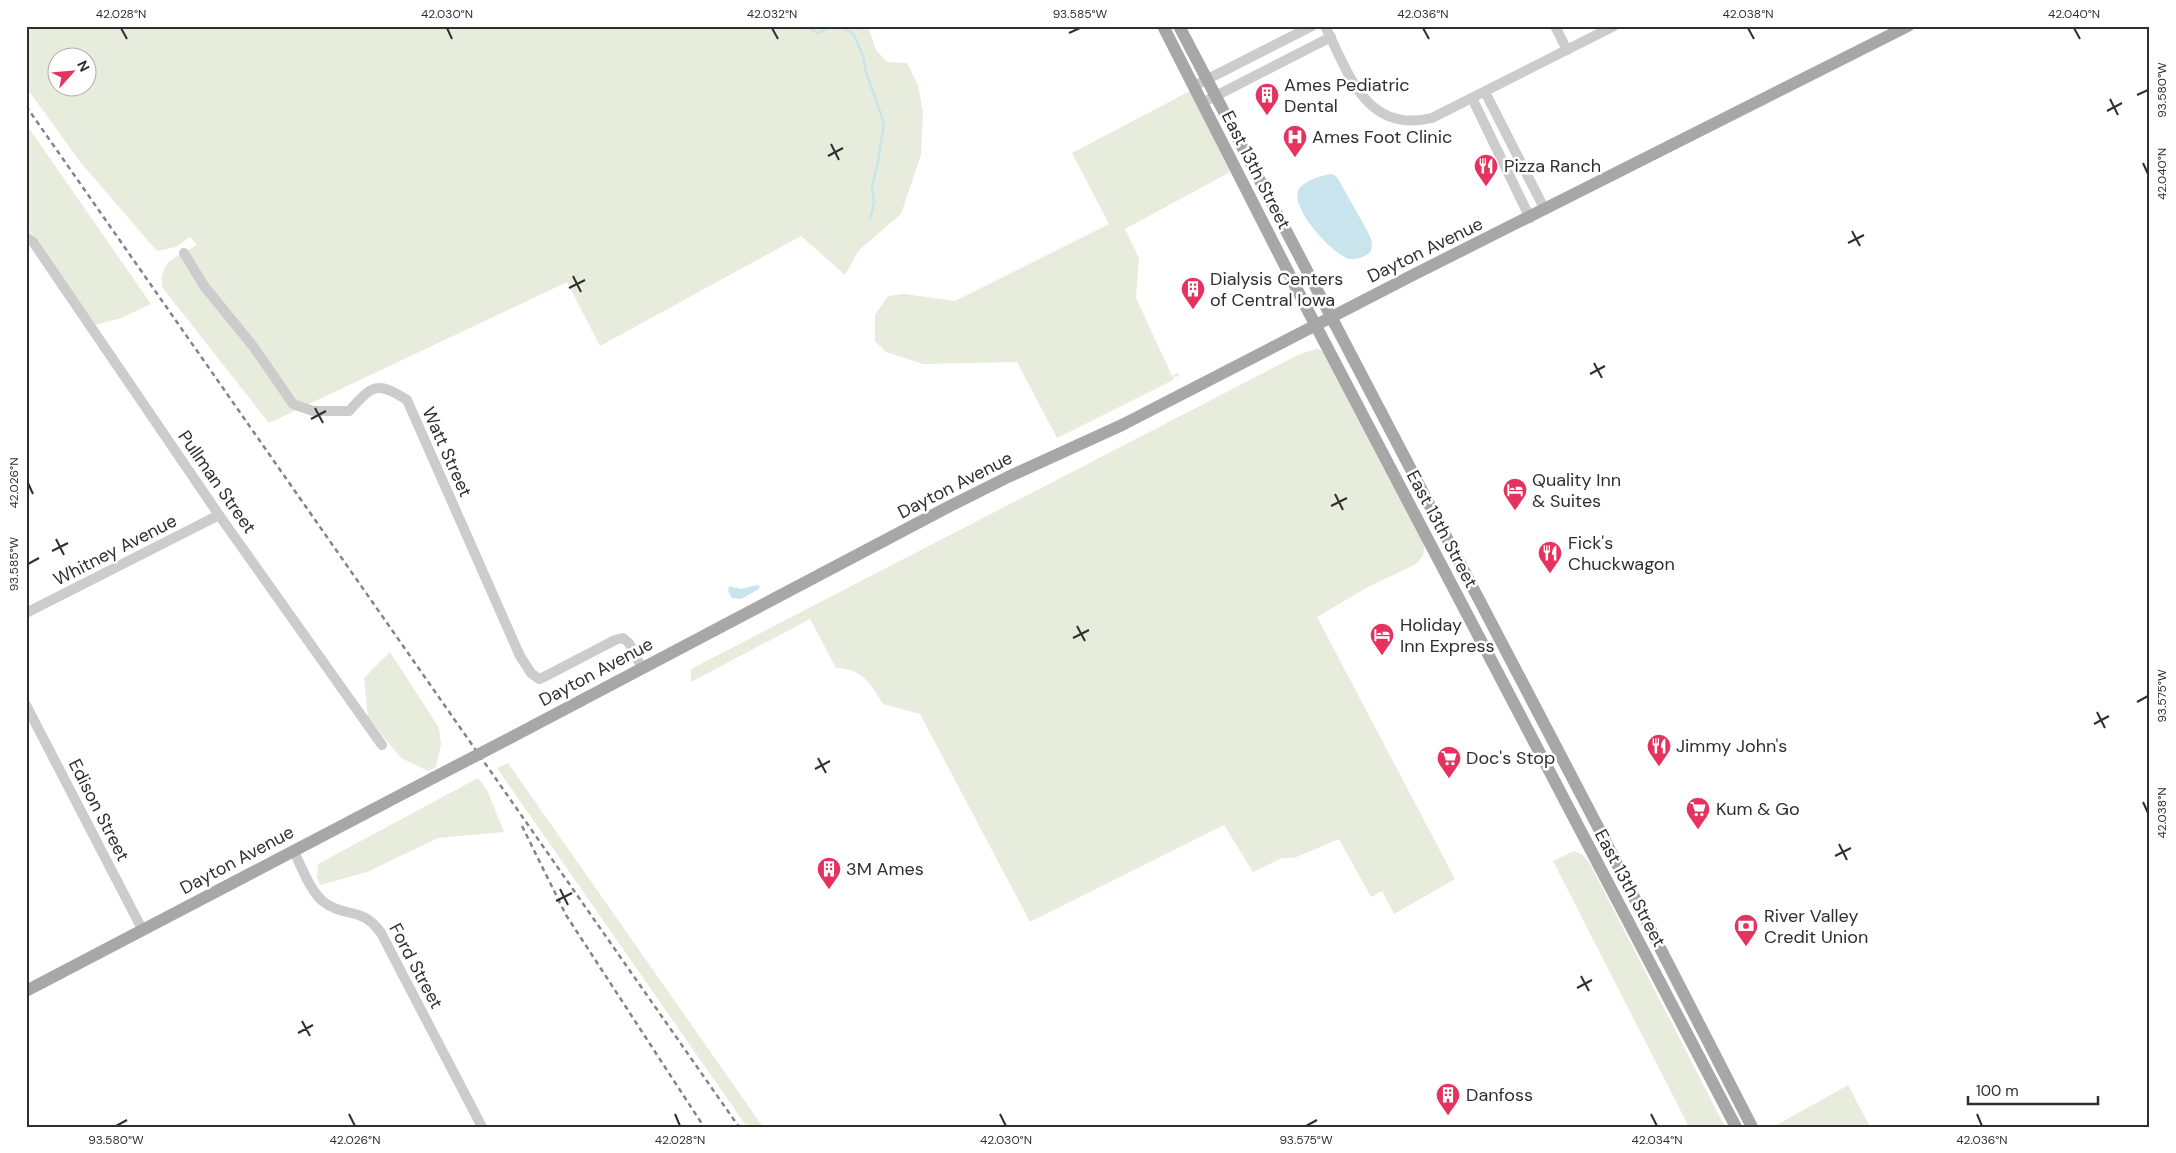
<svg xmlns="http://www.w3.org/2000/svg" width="2176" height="1153" font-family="'DM Sans',sans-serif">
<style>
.green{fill:#e7ecdc;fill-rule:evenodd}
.water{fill:#c9e4ec}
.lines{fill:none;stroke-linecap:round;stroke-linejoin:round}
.stream{stroke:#c9e4ec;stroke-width:2.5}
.minor{stroke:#ccc;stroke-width:10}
.major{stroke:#a7a7a7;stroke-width:12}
.rail{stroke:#848484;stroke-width:2.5;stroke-dasharray:5 4;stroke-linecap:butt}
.major-bridge{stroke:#a7a7a7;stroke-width:12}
.ticks{fill:none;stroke:#2f2f2f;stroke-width:2}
.labels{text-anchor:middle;stroke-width:5;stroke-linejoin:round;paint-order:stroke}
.poi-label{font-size:18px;fill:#2f2f2f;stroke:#fff;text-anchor:start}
.street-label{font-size:18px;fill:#2f2f2f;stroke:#fff}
.neatline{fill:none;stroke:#2f2f2f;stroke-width:2}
.ticks-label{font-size:12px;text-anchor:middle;fill:#2f2f2f}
</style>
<rect width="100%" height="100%" fill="#fff"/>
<!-- green -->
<g class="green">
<path d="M26 26H868L876 50 887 62 907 63 918 85 923 112 921 155 901 214 859 250 845 275 801 236 600 346 567 282 269 423 162 287C160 258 177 258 197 245L190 237 176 247 157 251 81 163 26 87ZM58 58H88V88H58Z"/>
<path d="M1190 91 1230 172 1125 229 1139 258 1136 298 1172 376 1178 373 1179 377 1175 376 1173 380 1057 438 1017 362 923 364 886 352 875 341V315L888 296 904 294 955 301 1109 224 1072 153Z"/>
<path d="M26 124 151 304 121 318 95 325 26 226Z"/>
<path d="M1318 348 1322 351 1425 543 1423 556 1416 564 1368 587 1317 617 1455 879 1394 914 1382 891 1371 897 1339 839 1294 858H1282L1253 872 1224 825 1030 922 920 714 883 704C870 683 863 669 836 668L810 619 691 682V669L1298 355Z"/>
<path d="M390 652 439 728 441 744 436 767 428 771 401 758 368 718 364 678Z"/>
<path d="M508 763 763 1127H747L497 768Z"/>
<path d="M478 778 487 790 504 832 438 838 367 872 320 885 317 877 318 864Z"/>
<path d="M1574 851 1582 854 1589 862 1725 1127H1689L1553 861Z"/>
<path d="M1848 1085 1870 1127H1773Z"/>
</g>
<!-- water -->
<g class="water">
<path d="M1332 174 1337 177 1368 232 1372 242 1371 251C1367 256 1358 260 1350 259 1333 256 1291 209 1298 191 1302 181 1322 175 1332 174Z"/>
<path d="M757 585 760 586 759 589 741 599 732 598 728 591 729 586 741 589Z"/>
</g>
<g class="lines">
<!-- stream -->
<g class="stream">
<path d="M809 26 812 30 819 33 831 26"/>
<path d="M838 26 853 33 863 56 866 72 884 123 878 162 872 187 874 202 870 219"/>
</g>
<!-- minor -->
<g class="minor">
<path d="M1325 26C1349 74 1366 134 1432 118L1614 26"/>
<path d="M1555 26 1567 50"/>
<path d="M1194 86 1312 26"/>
<path d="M1485 92 1545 210"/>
<path d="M1472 98 1530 218"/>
<path d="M1202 103 1331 37"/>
<path d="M26 237 33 242 219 515 382 745"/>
<path d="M184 253 204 286 253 346 293 404 313 411H349C372 386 376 380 407 400L520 656 531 673 539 679 544 677 615 640 623 638 629 643 642 668"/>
<path d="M26 613 219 515"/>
<path d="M26 705 142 929"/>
<path d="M293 850C302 867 310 892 325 903 346 918 362 906 381 933L482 1127"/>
</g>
<!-- major -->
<g class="major">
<path d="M1163 26 1306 307 1736 1127"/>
<path d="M1179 26 1598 827 1752 1127"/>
<path d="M512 737 950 506 1008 477 1122 425 1413 275 1908 26"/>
<path d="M26 991 433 778"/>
</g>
<!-- rail -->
<g class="rail">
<path d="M26 106 739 1127"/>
<path d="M522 826 566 915 704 1127"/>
</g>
<!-- major-bridge -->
<path class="major-bridge" d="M433 778 512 737"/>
</g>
<!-- ticks -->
<path class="ticks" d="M121 28 127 39M447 28 452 39M772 28 778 39M1423 28 1429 39M1748 28 1754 39M2074 28 2080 39M1069 33 1080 28M2137 95 2148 90M2110 99 2118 115M2107 111 2122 103M831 144 839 160M828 156 843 148M2143 163 2148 174M1852 231 1860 246M1848 243 1864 235M573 276 581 292M569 288 585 280M1594 363 1602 378M1590 374 1605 366M315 408 323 423M311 419 326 411M28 483 33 494M1335 494 1343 510M1331 506 1347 498M56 539 64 555M52 551 68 543M28 564 39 558M1077 626 1085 641M1073 638 1089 630M2137 702 2148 696M2097 712 2105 728M2094 724 2109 716M818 758 826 773M815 769 830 761M2143 802 2148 813M1839 844 1847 860M1835 856 1851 848M560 889 568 905M556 901 572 893M1581 976 1589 991M1577 988 1592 980M302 1021 310 1036M298 1033 313 1025M349 1114 355 1126M675 1114 680 1126M1000 1114 1006 1126M1651 1114 1657 1126M1977 1114 1982 1126M116 1126 127 1120M1306 1126 1317 1120"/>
<!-- icons -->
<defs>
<symbol id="building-pin" viewBox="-11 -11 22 30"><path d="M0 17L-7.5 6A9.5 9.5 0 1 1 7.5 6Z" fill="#e5325e" stroke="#fff"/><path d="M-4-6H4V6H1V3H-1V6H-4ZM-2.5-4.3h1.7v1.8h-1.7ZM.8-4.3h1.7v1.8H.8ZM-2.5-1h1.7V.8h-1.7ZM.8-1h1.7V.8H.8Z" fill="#fff"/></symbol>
<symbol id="hospital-pin" viewBox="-11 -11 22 30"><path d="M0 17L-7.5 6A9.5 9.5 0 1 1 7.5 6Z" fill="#e5325e" stroke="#fff"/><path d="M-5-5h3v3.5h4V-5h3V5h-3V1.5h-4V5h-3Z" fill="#fff"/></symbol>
<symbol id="restaurant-pin" viewBox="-11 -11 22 30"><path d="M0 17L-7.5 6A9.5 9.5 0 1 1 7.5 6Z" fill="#e5325e" stroke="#fff"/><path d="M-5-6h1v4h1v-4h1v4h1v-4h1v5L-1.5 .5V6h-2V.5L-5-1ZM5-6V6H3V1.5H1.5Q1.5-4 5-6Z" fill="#fff"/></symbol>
<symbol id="hotel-pin" viewBox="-11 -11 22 30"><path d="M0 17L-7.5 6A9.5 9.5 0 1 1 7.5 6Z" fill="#e5325e" stroke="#fff"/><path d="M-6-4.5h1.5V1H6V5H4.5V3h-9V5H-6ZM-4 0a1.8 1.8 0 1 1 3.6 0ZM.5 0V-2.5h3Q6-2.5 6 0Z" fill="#fff"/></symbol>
<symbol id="supermarket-pin" viewBox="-11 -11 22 30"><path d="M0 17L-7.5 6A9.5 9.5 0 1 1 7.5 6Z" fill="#e5325e" stroke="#fff"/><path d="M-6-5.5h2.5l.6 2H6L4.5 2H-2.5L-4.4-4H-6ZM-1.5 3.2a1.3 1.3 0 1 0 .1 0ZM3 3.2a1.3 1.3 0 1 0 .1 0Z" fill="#fff"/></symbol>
<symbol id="bank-pin" viewBox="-11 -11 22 30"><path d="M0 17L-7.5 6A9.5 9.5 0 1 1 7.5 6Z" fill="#e5325e" stroke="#fff"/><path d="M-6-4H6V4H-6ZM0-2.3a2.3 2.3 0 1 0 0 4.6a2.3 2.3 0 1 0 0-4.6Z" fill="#fff"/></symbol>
</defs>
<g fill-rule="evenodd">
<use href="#building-pin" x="1253" y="81" width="28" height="38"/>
<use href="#hospital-pin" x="1281" y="123" width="28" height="38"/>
<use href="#restaurant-pin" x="1472" y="152" width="28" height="38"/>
<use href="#building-pin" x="1179" y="275" width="28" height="38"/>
<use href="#hotel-pin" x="1501" y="476" width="28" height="38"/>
<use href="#restaurant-pin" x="1536" y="539" width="28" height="38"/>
<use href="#hotel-pin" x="1368" y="621" width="28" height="38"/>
<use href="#restaurant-pin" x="1645" y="732" width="28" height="38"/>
<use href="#supermarket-pin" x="1435" y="744" width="28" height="38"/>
<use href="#supermarket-pin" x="1684" y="795" width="28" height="38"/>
<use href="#building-pin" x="815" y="855" width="28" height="38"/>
<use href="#bank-pin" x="1732" y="912" width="28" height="38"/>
<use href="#building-pin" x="1434" y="1081" width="28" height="38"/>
</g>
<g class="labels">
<!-- poi labels -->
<g class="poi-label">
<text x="1284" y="91">Ames Pediatric<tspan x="1284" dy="21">Dental</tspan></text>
<text x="1312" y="143">Ames Foot Clinic</text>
<text x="1504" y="172">Pizza Ranch</text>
<text x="1210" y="285">Dialysis Centers<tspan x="1210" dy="21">of Central Iowa</tspan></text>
<text x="1532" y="486">Quality Inn<tspan x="1532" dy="21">&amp; Suites</tspan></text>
<text x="1568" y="549">Fick's<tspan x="1568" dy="21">Chuckwagon</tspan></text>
<text x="1400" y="631">Holiday<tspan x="1400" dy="21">Inn Express</tspan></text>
<text x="1676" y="752">Jimmy John's</text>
<text x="1466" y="764">Doc's Stop</text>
<text x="1716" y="815">Kum &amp; Go</text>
<text x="846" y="875">3M Ames</text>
<text x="1764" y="922">River Valley<tspan x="1764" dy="21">Credit Union</tspan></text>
<text x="1466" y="1101">Danfoss</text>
</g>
<!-- street labels -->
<g class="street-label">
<text transform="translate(1256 170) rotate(63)" y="6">East 13th Street</text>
<text transform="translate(1425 250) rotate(-26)" y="6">Dayton Avenue</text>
<text transform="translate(447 452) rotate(66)" y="6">Watt Street</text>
<text transform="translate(217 482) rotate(55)" y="6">Pullman Street</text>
<text transform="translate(955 485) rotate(-27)" y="6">Dayton Avenue</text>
<text transform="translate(1442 529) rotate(62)" y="6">East 13th Street</text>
<text transform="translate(115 550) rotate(-27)" y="6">Whitney Avenue</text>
<text transform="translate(596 672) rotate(-28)" y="6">Dayton Avenue</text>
<text transform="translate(99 810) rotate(63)" y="6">Edison Street</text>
<text transform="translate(237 860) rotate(-28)" y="6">Dayton Avenue</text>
<text transform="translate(1630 888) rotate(62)" y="6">East 13th Street</text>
<text transform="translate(416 966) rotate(62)" y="6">Ford Street</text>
</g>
</g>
<!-- border -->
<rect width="2176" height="1153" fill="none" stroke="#ffffff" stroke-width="55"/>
<!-- north arrow -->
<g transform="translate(72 72) rotate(63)"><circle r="24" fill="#ffffff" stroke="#acacac"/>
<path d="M0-4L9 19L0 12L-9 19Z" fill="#e5325e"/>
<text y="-8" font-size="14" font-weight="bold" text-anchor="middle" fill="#2f2f2f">N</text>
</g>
<!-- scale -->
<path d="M1968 1096v8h130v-8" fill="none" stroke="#2f2f2f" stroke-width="2.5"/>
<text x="1976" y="1096" font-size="15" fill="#2f2f2f" stroke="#ffffff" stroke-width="4" paint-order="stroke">100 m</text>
<rect x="28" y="28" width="2120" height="1098" class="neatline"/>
<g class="ticks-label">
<text x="121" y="18">42.028°N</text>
<text x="447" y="18">42.030°N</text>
<text x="772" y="18">42.032°N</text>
<text x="1080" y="18">93.585°W</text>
<text x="1423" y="18">42.036°N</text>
<text x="1748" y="18">42.038°N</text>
<text x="2074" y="18">42.040°N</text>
<text transform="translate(2162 90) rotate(-90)" y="4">93.580°W</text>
<text transform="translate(2162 174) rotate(-90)" y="4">42.040°N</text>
<text transform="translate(14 483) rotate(-90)" y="4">42.026°N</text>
<text transform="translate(14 564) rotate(-90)" y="4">93.585°W</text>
<text transform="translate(2162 696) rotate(-90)" y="4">93.575°W</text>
<text transform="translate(2162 813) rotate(-90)" y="4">42.038°N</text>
<text x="116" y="1144">93.580°W</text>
<text x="355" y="1144">42.026°N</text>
<text x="680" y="1144">42.028°N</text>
<text x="1006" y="1144">42.030°N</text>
<text x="1306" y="1144">93.575°W</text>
<text x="1657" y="1144">42.034°N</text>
<text x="1982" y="1144">42.036°N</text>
</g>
</svg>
